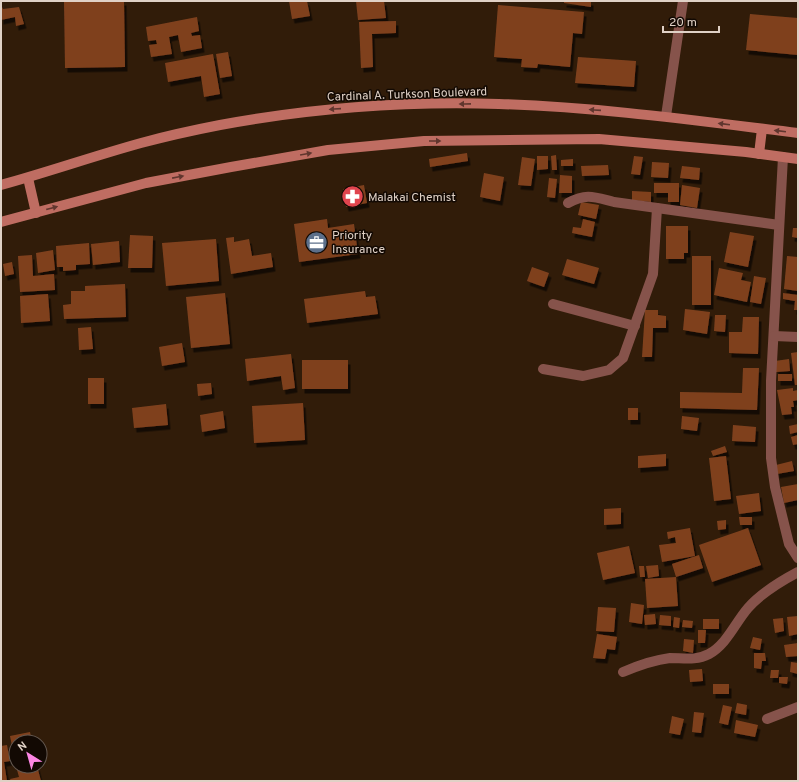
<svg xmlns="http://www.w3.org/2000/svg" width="799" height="782" font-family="Overpass,sans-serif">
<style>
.building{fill:#7f411f;filter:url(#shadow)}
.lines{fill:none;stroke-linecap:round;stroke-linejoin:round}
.street{stroke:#86534b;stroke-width:10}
.secondary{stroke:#bf6d62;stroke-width:10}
.oneway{fill:#60362e}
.labels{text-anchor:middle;stroke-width:3;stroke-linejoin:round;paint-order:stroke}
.street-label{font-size:12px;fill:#e0d1c6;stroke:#120903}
.poi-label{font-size:12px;fill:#e0d1c6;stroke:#120903;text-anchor:start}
</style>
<defs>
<filter id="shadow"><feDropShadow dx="2.5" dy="4.5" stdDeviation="0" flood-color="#0009"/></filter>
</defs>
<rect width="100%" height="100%" fill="#311c09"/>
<!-- building -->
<g class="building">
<path d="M64 1H124L125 67 65 68Z"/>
<path d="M289 1H307L310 16 292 19Z"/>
<path d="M356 1H384L386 18 358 20Z"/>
<path d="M564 1H591V7L564 3Z"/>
<path d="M1 5 3 9 19 7 24 24 16 26 15 17 1 20Z"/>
<path d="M498 5 584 12 582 34 573 33 570 67 538 64 537 68 521 67 522 59 494 57Z"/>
<path d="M750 14 798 18V55L746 50Z"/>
<path d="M197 17 199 31 191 33 192 36 200 35 202 48 181 52 178 35 169 37 172 54 151 57 149 45 157 44 156 40 148 41 146 27Z"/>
<path d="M396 21V33L372 34 373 67 361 68 359 22Z"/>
<path d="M228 52 232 76 220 78 216 54Z"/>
<path d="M213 54 220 94 204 97 201 76 168 82 165 63Z"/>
<path d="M578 57 636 61 634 87 575 83Z"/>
<path d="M467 153 468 161 430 167 429 159Z"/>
<path d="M556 155 557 170H552L551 156Z"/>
<path d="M537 156H548V169L537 170Z"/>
<path d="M634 156 643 157 640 175 631 174Z"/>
<path d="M522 157 535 159 531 186 518 185Z"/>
<path d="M573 159V166H561V160Z"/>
<path d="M652 162 669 163 668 178 651 177Z"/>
<path d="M608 165 609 175 582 176 581 166Z"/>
<path d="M682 166 700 168 699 180 680 178Z"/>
<path d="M484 173 504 177 500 201 480 197Z"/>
<path d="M560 175 572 176V193H559Z"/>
<path d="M549 178 557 179 555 198 547 197Z"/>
<path d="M654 183H679V202H668V193H654Z"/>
<path d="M364 185 367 203 346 207 343 189Z"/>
<path d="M682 185 700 188 697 208 680 205Z"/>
<path d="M632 191 651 192V202L632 200Z"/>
<path d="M581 202 599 205 596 219 578 215Z"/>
<path d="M327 219 328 228 354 224 358 254 299 262 294 224Z"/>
<path d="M583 219 595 222 592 237 572 233 573 227 581 228Z"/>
<path d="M666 226H688V253H684V259H666Z"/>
<path d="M793 228H798V238L792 237Z"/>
<path d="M730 232 754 236 748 267 724 262Z"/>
<path d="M130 235 153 236 152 268H128Z"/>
<path d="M234 237V242L249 239 252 256 271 253 273 267 231 274 226 238Z"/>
<path d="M216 239 219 281 166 286 162 243Z"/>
<path d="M119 241 120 262 93 265 91 244Z"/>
<path d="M89 243 90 264 76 265V270L63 271V267H57L56 246Z"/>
<path d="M53 250 55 270 38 273 36 253Z"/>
<path d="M32 255 33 276 54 274 55 290 20 292 18 256Z"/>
<rect x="692" y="256" width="19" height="49"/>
<path d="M787 256 798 257V291L784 289Z"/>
<path d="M567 259 599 268 594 284 562 275Z"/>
<path d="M12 262 14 274 5 276 3 264Z"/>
<path d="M532 267 549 273 544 287 527 281Z"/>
<path d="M719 268 743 273 741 280 751 282 747 302 714 295Z"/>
<path d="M754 276 766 278 761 304 750 302Z"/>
<path d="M125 284 126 317 64 319 63 305 71 304V291H85V286Z"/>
<path d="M365 291 366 297 375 296 378 314 307 323 304 299Z"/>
<path d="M225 293 230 344 191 348 186 297Z"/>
<path d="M783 293 798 295V310H794L795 301 783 299Z"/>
<path d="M48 294 50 321 21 323 20 296Z"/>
<path d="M685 309 710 312 707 334 683 330Z"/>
<path d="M645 310H658V315L666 316V328H653L652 357H642Z"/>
<path d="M715 315H726L725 332 714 331Z"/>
<path d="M743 317H759L758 354 729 353V332H742Z"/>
<path d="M91 327 93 349 79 350 78 328Z"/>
<path d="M182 343 185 362 162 366 159 347Z"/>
<path d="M798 352V385H795L791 353Z"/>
<path d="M291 354 295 388 283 390 281 376 247 381 245 359Z"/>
<path d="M789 359 790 371 776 372 775 361Z"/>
<rect x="302" y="360" width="46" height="29"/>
<path d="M743 368H759L757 410 680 408V392L742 393Z"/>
<rect x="778" y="374" width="14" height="7"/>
<rect x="88" y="378" width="16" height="26"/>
<path d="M211 383 212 394 198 396 197 384Z"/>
<path d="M793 388V391L798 390V400L793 401 794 407H791L792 414 782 415 777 390Z"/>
<path d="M303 403 305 440 254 443 252 406Z"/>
<path d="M166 404 168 425 134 428 132 408Z"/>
<rect x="628" y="408" width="10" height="12"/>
<path d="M223 411 225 428 202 432 200 415Z"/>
<path d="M682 416 699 418 697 431 681 429Z"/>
<path d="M798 424V432L790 434 789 426Z"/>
<path d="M733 425 756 427 755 442 732 441Z"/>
<path d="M798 435V444L793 445 791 437Z"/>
<path d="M725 446 727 452 713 456 711 451Z"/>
<path d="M666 454V466L638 468V456Z"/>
<path d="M726 456 731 499 714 501 709 458Z"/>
<path d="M792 461 794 471 777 474 776 465Z"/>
<path d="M798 484V500L784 503 781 487Z"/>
<path d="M759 493 761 511 739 514 736 496Z"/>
<path d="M621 508V524L604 525V509Z"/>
<path d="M739 517H752V525H740Z"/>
<path d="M726 520V529L718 530 717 521Z"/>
<path d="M690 528 695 556 662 562 659 545 676 543 675 537 668 539 667 532Z"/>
<path d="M748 528 761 565 712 582 699 545Z"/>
<path d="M629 546 635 573 603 580 597 553Z"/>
<path d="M699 555 703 568 676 577 678 606 647 608 645 579 676 577 672 564Z"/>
<path d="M658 565 659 576 648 578 646 566Z"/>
<path d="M639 566H644L645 577H640Z"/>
<path d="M631 603 644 605 642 624 629 622Z"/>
<path d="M598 607 616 608 614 632 596 631Z"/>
<path d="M655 614 656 624 645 625 644 615Z"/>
<path d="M660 615 671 616V626L659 625Z"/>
<path d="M798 616V634L789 636 787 617Z"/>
<path d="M674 617 680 618 679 628 673 627Z"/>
<path d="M783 618 784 631 775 633 773 619Z"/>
<rect x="703" y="619" width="16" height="10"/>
<path d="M683 620 693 621 692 628 682 627Z"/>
<path d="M698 630H706L705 643H698Z"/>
<path d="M597 634 617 637 615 650 607 649 605 659 593 658Z"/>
<path d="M753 637 762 639 760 650 750 648Z"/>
<path d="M684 639 694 640 693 653 683 651Z"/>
<path d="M798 643V656L786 657 784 645Z"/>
<path d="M754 653H765L766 661H762L761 669 754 668Z"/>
<path d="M791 662 798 663V674L790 672Z"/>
<path d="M702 669 703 681 690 682 689 670Z"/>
<path d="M771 670H779L778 678H770Z"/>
<path d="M779 677H788L787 684 779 683Z"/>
<rect x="713" y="684" width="16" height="10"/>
<path d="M737 703 747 705 746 715 735 713Z"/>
<path d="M723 705 732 707 728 725 719 723Z"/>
<path d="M694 712 704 713 701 733 692 732Z"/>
<path d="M672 716 684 719 680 735 669 733Z"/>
<path d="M736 720 758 725 755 737 734 733Z"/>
<path d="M30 732 32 742H16L15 761 10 736Z"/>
<path d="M7 745 10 761 4 762 7 781H1V746Z"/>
<path d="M16 766H37L41 781H11L10 779 19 777Z"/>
</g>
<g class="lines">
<!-- street -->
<g class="street">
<path d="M666 116 683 1"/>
<path d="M783 157 771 381V458L775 487 789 544 798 558"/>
<path d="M568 203C587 193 594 197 614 202L779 225"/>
<path d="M553 304 635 326"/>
<path d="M774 336 798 337"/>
<path d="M543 369 583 376 609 370 623 358 653 274 657 208"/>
<path d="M623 672C637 666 654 660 670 658 683 658 696 661 709 654 727 644 735 623 748 608 761 593 781 581 798 572"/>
<path d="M767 719 798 707"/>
</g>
<!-- secondary -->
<g class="secondary">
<path d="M759 154 762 129"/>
<path d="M28 178 36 213"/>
<path d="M1 185C48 172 94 156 141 143 167 136 194 130 220 125 312 108 406 101 499 104 599 107 699 121 798 133"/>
<path d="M1 222 146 183 231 167 328 150 424 141 599 139 746 152 798 159"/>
</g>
</g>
<!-- one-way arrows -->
<defs><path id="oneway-solid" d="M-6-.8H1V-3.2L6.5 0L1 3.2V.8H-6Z"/></defs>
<g class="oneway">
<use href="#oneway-solid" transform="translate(465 104) rotate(179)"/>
<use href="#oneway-solid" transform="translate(335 109) rotate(176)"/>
<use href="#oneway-solid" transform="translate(595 110) rotate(-176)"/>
<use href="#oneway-solid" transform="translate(724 124) rotate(-173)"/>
<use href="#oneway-solid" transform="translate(780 131) rotate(-173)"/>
<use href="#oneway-solid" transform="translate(435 141)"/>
<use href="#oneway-solid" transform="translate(306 154) rotate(-10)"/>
<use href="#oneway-solid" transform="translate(178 177) rotate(-11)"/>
<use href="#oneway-solid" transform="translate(52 208) rotate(-15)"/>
</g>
<!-- icons -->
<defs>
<symbol id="pharmacy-disc" viewBox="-11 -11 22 22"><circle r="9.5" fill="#e0444e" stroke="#120903"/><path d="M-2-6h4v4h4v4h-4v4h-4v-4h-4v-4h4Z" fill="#fff"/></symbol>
<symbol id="office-disc" viewBox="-11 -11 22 22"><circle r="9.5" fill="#5c6f8a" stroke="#120903"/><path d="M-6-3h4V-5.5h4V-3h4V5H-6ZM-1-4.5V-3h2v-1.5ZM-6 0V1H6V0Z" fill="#fff"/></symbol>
</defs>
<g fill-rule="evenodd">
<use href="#pharmacy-disc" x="340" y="184" width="25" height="25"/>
<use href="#office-disc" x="304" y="230" width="25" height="25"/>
</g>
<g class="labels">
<!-- street labels -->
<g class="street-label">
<text transform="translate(407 94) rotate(-2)" y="4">Cardinal A. Turkson Boulevard</text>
</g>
<!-- poi labels -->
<g class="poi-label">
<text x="368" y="201">Malakai Chemist</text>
<text x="332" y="239">Priority<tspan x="332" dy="14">Insurance</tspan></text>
</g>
</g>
<!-- border -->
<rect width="799" height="782" fill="none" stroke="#e0d1c6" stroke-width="4"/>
<!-- north arrow -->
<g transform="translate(28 754) rotate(323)"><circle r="19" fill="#120903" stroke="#645951"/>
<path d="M0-3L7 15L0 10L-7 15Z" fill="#fc86e4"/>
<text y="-6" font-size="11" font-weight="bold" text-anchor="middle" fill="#e0d1c6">N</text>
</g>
<!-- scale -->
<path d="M663 26v6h56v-6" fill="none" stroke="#e0d1c6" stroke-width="2"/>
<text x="669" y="26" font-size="12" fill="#e0d1c6" stroke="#120903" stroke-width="3" paint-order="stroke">20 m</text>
</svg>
